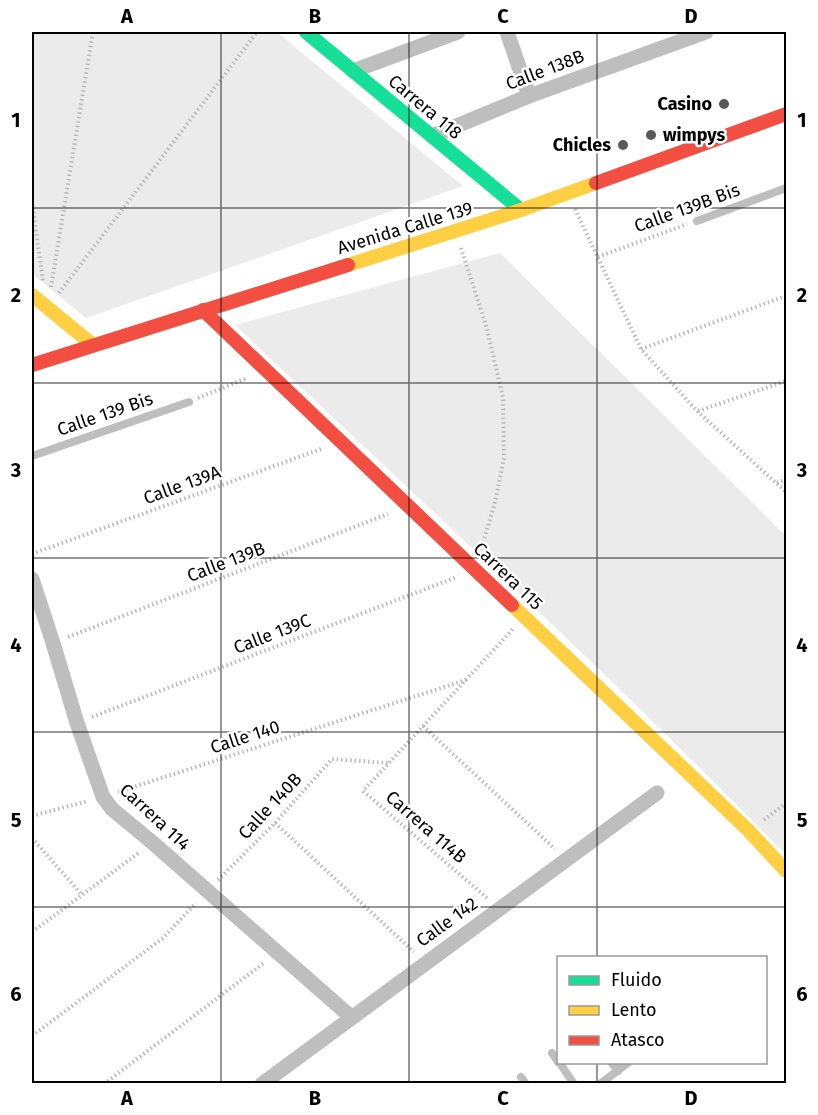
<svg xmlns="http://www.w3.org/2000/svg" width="818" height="1115" font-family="'Fira Sans',sans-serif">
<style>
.green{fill:#ebebeb}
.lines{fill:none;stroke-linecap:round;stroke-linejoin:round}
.path{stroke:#b9b9b9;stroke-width:4;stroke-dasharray:1.5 3;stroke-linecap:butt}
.lane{stroke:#bebebe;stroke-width:8}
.street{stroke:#bebebe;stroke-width:15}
.fast{stroke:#16e098;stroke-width:14}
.slow{stroke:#ffcf43;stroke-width:14}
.jam{stroke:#f24e42;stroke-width:14}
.grid{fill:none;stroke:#000;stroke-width:1.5;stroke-opacity:0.55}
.poi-dot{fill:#595959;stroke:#fff;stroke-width:2}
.labels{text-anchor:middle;stroke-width:5;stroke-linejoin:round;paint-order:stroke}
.street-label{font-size:18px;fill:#000;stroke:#fff}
.poi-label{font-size:18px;font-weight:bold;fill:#000;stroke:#fff;text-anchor:end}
.neatline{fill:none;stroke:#000;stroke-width:2}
.grid-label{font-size:20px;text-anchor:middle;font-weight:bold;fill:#000}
</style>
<rect width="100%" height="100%" fill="#fff"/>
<!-- green -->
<g class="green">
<path d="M32 32H277L463 186 86 318 32 274Z"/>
<path d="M500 253 786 536V855C609 673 420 500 235 325Z"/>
</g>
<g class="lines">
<!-- path -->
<g class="path">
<path d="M32 203 43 281"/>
<path d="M575 209 641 349 697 411 786 492"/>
<path d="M461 248 487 329 503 398 504 458 495 502 481 550"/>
<path d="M598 257 687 224"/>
<path d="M51 287 93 32"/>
<path d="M59 293 257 32"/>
<path d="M641 349 786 296"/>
<path d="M198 398 247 378"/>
<path d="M698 411 786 381"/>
<path d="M777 483 786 479"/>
<path d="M32 554 321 449"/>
<path d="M68 637 388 514"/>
<path d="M92 717 457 577"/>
<path d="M423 726 555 849"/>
<path d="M118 792 466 680"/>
<path d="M32 816 88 801"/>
<path d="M764 820 786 803"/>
<path d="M275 823 414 952"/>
<path d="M32 838 82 895"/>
<path d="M218 880 275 823 332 759 388 763"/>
<path d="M487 898 363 791 513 629"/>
<path d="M32 932 140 852"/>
<path d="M32 1036 163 938 196 903"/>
<path d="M104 1084 265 962"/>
</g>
<!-- lane -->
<g class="lane">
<path d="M697 221 786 188"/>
<path d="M32 456 189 402"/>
<path d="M552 1053 558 1062"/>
<path d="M559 1062 574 1084"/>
<path d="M611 1062 618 1071"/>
<path d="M521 1077 526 1084"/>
<path d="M600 1084 629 1062"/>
</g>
<!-- street -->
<g class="street">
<path d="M507 32 529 96"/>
<path d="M353 71 458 32"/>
<path d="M432 136 529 96 706 32"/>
<path d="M32 579 53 643 77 723 103 797 112 809 153 843 351 1017"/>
<path d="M262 1084 657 793"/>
</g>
<!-- fast -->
<path class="fast" d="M306 32 521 210"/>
<!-- slow -->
<g class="slow">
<path d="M348 265 521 210 596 183"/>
<path d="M32 295 93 345"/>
<path d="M512 605 748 830 786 871"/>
</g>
<!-- jam -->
<g class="jam">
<path d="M596 183 786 114"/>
<path d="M203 310 512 605"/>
<path d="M32 365 348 265"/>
</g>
</g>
<!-- grid -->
<path class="grid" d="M221 32V1084M409 32V1084M597 32V958M32 208H786M32 383H786M32 558H786M32 732H786M32 907H786M597 1062V1084"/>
<!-- markers -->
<g class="poi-dot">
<circle cx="724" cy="104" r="6"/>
<circle cx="651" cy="135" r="6"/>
<circle cx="623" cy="145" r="6"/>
</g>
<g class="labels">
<!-- street labels -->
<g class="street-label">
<text transform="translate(545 70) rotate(-21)" y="6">Calle 138B</text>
<text transform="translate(425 107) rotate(40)" y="6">Carrera 118</text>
<text transform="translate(687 208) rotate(-20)" y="6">Calle 139B Bis</text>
<text transform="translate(405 228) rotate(-17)" y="6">Avenida Calle 139</text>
<text transform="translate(105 414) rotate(-19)" y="6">Calle 139 Bis</text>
<text transform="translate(182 485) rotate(-20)" y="6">Calle 139A</text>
<text transform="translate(226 562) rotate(-21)" y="6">Calle 139B</text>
<text transform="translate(508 576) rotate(44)" y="6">Carrera 115</text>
<text transform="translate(272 634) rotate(-21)" y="6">Calle 139C</text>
<text transform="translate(245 737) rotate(-18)" y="6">Calle 140</text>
<text transform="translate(270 806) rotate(-47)" y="6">Calle 140B</text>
<text transform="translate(155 817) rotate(43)" y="6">Carrera 114</text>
<text transform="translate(426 827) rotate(41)" y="6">Carrera 114B</text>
<text transform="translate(447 922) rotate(-36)" y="6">Calle 142</text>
</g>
<!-- poi labels -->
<g class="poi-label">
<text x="712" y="110">Casino</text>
<text x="663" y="141" text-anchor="start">wimpys</text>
<text x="611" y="151">Chicles</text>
</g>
</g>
<!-- border -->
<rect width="818" height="1115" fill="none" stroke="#ffffff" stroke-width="66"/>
<!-- legend -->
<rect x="557" y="956" width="210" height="108" fill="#ffffff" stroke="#999999" stroke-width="1.5"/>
<rect x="569" y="976" width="30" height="9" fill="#16e098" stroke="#999999" stroke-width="1.5"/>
<text x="611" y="986" font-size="18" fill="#000000">Fluido</text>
<rect x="569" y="1006" width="30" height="9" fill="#ffcf43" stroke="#999999" stroke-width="1.5"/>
<text x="611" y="1016" font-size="18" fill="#000000">Lento</text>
<rect x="569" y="1036" width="30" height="9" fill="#f24e42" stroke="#999999" stroke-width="1.5"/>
<text x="611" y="1046" font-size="18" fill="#000000">Atasco</text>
<rect x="33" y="33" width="752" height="1049" class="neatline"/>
<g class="grid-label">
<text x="127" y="23">A</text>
<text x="315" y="23">B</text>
<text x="503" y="23">C</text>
<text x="691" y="23">D</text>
<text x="16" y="127">1</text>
<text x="802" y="127">1</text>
<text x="16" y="302">2</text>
<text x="802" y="302">2</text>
<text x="16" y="477">3</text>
<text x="802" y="477">3</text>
<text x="16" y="652">4</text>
<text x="802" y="652">4</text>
<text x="16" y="827">5</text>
<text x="802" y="827">5</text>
<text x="16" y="1001">6</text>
<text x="802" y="1001">6</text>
<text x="127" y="1105">A</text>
<text x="315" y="1105">B</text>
<text x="503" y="1105">C</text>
<text x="691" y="1105">D</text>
</g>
</svg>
